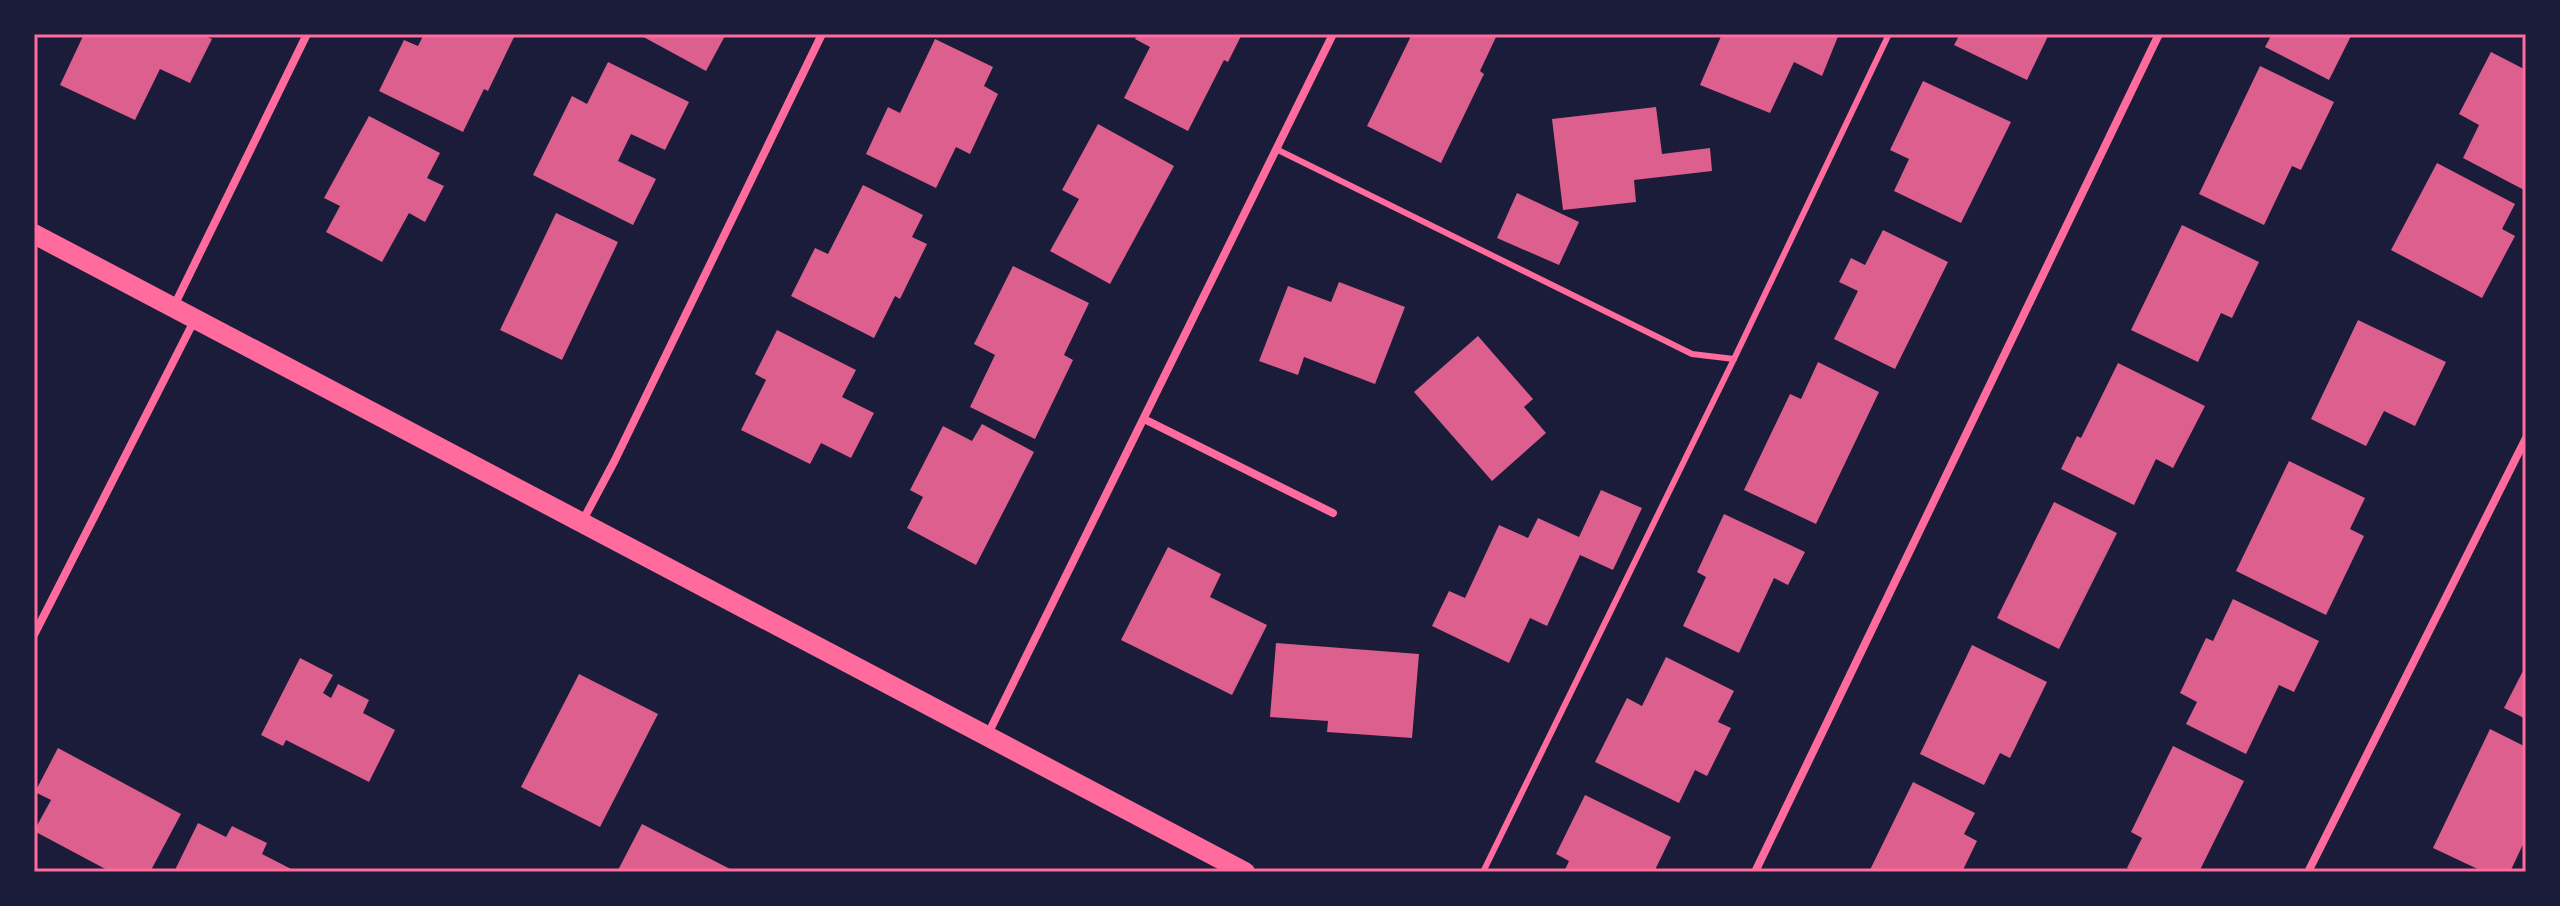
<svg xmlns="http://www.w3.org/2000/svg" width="2560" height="906" font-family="Spectral,serif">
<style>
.building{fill:#dd5f8e}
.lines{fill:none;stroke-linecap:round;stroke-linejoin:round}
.service{stroke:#ff6b9d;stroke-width:6}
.minor{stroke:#ff6b9d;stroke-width:8}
.primary{stroke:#ff6b9d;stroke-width:20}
.neatline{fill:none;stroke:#ff6b9d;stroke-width:3}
</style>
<rect width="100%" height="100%" fill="#1b1b3a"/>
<!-- building -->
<g class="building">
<path d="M84 34H200L212 39 190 83 160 69 135 120 60 85Z"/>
<path d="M424 34 515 35 488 91 484 89 463 132 379 91 404 40 418 46Z"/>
<path d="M638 34H726L706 71Z"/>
<path d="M1138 34H1242L1228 62 1224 60 1188 131 1124 98 1150 47 1135 39Z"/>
<path d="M1412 34H1489L1496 37 1480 71 1484 74 1441 163 1367 126Z"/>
<path d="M1722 34H1839L1822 76 1794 62 1770 113 1700 85Z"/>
<path d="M1960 34H2049L2027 80 1954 45Z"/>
<path d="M2272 34H2352L2329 80 2265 47Z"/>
<path d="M935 39 993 67 984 86 998 94 970 154 956 147 936 188 866 154 888 107 900 113Z"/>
<path d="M2491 52 2526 70V191L2463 158 2479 125 2459 114Z"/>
<path d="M608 62 689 102 665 150 631 134 618 161 656 179 633 225 533 175 572 96 587 104Z"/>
<path d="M2260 66 2334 102 2301 170 2292 166 2264 225 2199 194Z"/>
<path d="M1923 81 2011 122 1961 223 1894 191 1909 159 1890 150Z"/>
<path d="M1656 107 1662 154 1710 148 1712 171 1634 180 1636 202 1563 210 1552 119Z"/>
<path d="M369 116 440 153 427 178 444 186 425 222 409 213 382 262 326 232 340 206 324 198Z"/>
<path d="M1098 124 1174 166 1110 284 1050 251 1079 199 1062 190Z"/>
<path d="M2437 163 2515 204 2502 229 2515 236 2482 298 2391 250Z"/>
<path d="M863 185 923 215 912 237 927 244 900 299 895 296 874 338 791 296 815 248 828 254Z"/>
<path d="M1517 193 1579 222 1559 265 1497 238Z"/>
<path d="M556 213 618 242 562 360 500 330Z"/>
<path d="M2182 225 2259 262 2232 318 2221 313 2198 362 2131 330Z"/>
<path d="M1883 230 1948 262 1895 369 1834 339 1858 291 1839 282 1851 258 1865 265Z"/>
<path d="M1013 266 1089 303 1064 355 1073 360 1035 439 970 407 995 355 974 344Z"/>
<path d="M1339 282 1405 307 1375 384 1304 357 1298 375 1259 361 1288 286 1331 302Z"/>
<path d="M2358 320 2446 362 2415 426 2384 411 2366 446 2311 419Z"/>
<path d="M777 330 856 370 842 397 874 413 851 458 821 443 810 464 741 430 766 380 755 374Z"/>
<path d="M1478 336 1533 399 1524 407 1546 433 1492 481 1414 392Z"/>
<path d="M1818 362 1879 392 1816 524 1744 490 1790 394 1801 399Z"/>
<path d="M2118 363 2205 406 2173 468 2156 459 2134 505 2061 469 2077 436 2081 438Z"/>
<path d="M982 424 1034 452 976 565 907 528 923 497 910 490 943 426 972 441Z"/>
<path d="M2289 461 2365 498 2350 529 2364 536 2326 615 2236 571Z"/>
<path d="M1601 490 1642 508 1613 570 1580 555 1547 626 1530 618 1509 663 1432 626 1449 591 1465 598 1499 525 1528 538 1538 518 1579 537Z"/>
<path d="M2054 502 2117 533 2059 649 1997 618Z"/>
<path d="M1724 514 1805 552 1788 585 1774 578 1739 653 1683 626 1706 577 1697 572Z"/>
<path d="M1168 547 1221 574 1210 597 1267 625 1232 695 1121 640Z"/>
<path d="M2233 599 2319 641 2294 692 2279 685 2246 754 2186 724 2197 702 2180 693 2206 638 2213 641Z"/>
<path d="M1276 643 1419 654 1412 738 1327 732 1328 721 1270 717Z"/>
<path d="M1972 645 2047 682 2010 758 2000 753 1984 785 1920 754Z"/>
<path d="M1666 657 1734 691 1718 722 1731 728 1707 776 1695 770 1679 803 1595 762 1627 698 1642 706Z"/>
<path d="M300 658 333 675 323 693 331 698 338 684 369 700 363 713 395 730 369 782 286 740 283 746 261 735Z"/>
<path d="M2526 665V719L2504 708Z"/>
<path d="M579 674 658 714 600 827 521 787Z"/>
<path d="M2490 729 2526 747V838L2510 872H2484L2433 848Z"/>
<path d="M2173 746 2244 781 2199 872H2135L2127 868 2142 838 2131 832Z"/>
<path d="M58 748 181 814 150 872H111L34 831 51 800 35 792Z"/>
<path d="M1913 782 1975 813 1964 834 1977 841 1962 872H1869Z"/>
<path d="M1585 795 1671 837 1654 872H1564L1569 861 1556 854Z"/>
<path d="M198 823 226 837 232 826 267 843 262 854 297 872H174Z"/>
<path d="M642 824 736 872H617Z"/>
</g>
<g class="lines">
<!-- service -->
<g class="service">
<path d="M1276 149 1692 354 1734 359 1889 34"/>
<path d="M1483 872 1734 359"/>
</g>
<!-- minor -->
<g class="minor">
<path d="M174 306 307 34"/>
<path d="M1144 419 1333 513"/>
<path d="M582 522 615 460 822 34"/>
<path d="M34 635 195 319"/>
<path d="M987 736 1333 34"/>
<path d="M1755 872 2159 34"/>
<path d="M2308 872 2526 438"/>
</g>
<!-- primary -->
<path class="primary" d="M34 234 1245 872"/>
</g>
<!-- border -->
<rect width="2560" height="906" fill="none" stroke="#1b1b3a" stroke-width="72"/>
<rect x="36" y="36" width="2488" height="834" class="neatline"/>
</svg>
